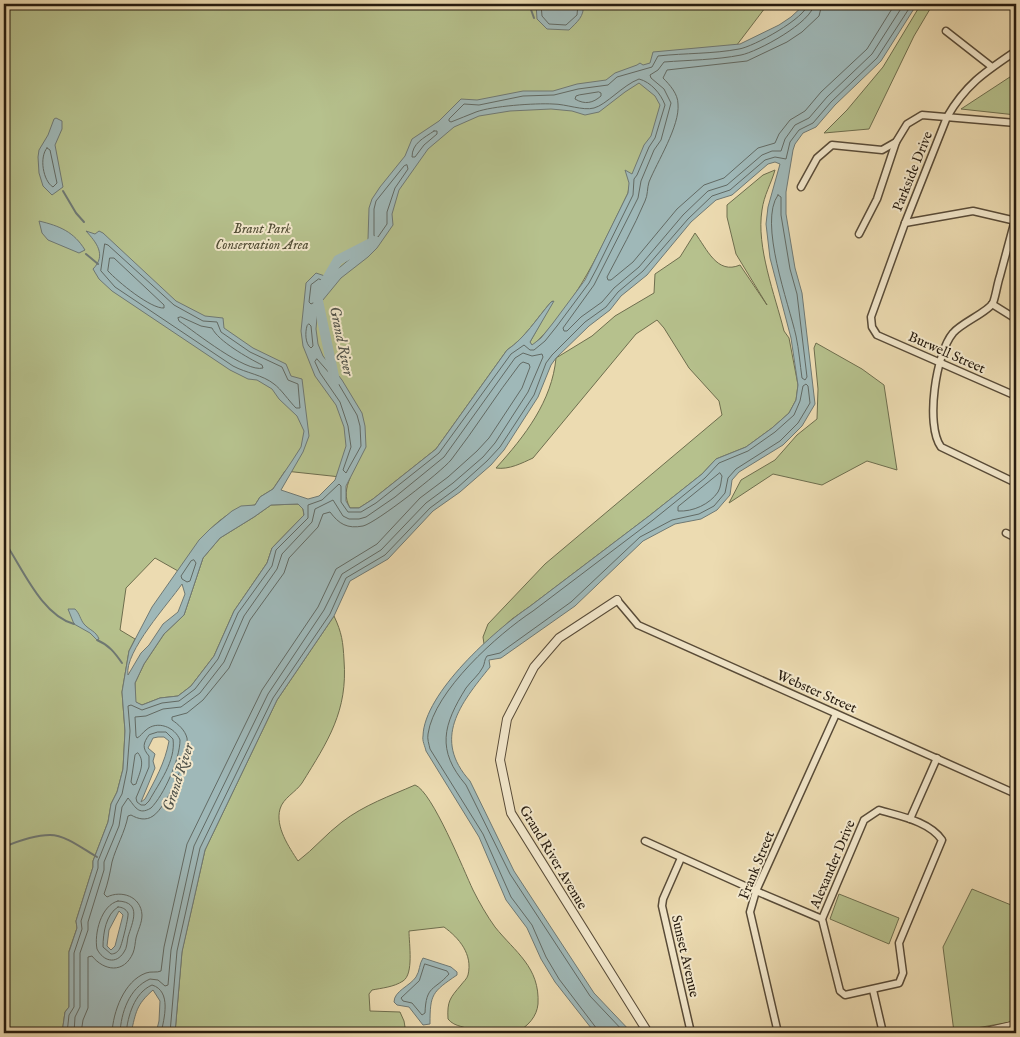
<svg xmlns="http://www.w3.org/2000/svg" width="1020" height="1037" font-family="'IM FELL English',serif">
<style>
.green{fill:#b6c18d;stroke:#6e6e4e}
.water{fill:#9fb8b8;stroke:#6f7974;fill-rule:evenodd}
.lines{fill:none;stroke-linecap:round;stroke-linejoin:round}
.shore{stroke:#626a64;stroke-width:1}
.stream{stroke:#6f7974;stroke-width:2}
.river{stroke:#9fb8b8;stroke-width:10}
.minor-casing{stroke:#584b38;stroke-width:9}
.tertiary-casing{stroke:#584b38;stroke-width:10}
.minor{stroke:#f3e8cc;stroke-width:6}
.tertiary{stroke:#f3e8cc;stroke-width:8}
.labels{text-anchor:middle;stroke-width:4;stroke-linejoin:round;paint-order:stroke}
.street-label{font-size:14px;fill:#261b0f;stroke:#f3e8cc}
.park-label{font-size:14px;font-style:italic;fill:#514d35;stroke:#f3e8cc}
.water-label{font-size:15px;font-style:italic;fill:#50524a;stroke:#f3e8cc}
</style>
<rect width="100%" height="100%" fill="#ecdbb1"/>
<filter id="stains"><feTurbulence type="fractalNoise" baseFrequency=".004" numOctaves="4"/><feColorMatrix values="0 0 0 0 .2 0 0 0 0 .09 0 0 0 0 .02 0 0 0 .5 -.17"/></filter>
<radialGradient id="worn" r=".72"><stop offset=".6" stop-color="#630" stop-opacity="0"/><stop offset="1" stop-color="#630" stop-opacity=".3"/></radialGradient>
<!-- green -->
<g class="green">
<path d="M4 4H768L629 187 628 193C602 246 577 305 532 346L530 342 553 301 551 302C537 318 525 338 507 350L436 449 373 499 359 508H350C344 497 346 488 350 478L285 471 273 489 260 497 255 505C219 509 197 544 178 571L155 558 126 588 120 630 135 639 129 651 122 692 125 731 123 769 117 792 111 804 108 822 93 861V867L76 921 77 928 69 951V1007L65 1012 62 1033H4Z"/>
<path d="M921 4H933L914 36 869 129 824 133 847 110 883 67Z"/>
<path d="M1016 73V115L961 109Z"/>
<path d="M775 170C771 184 764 195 762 210 756 247 775 295 784 331L789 338 798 385 796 400 789 413 772 428 746 447 716 459 702 474 649 516 529 607 512 619 484 644 483 637 488 624 545 564 722 415 719 401 689 368 664 328 657 320 636 334 533 458C522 463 509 470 496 468 525 436 552 401 556 358L592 336 615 316 654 293 655 274 680 257 695 233C707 249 717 275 740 265L767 305 736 254 727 217V205L763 175Z"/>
<path d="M816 343 862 369 884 385 897 470 867 461 822 485 773 474 729 503 741 480 775 460 797 435 817 419 818 389 814 348Z"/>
<path d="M298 504 303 509 304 515 272 548 267 563 234 611 214 656 191 686 178 696 160 698 142 705 135 702V683L144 664 164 634 184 615 203 558 220 538 254 517 271 505Z"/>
<path d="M334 616C342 633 343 642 344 660 348 711 328 741 302 783 296 792 283 798 280 809 275 827 289 847 298 861 314 849 326 834 342 822 364 805 390 796 415 785 432 791 464 871 473 890 479 902 487 916 495 927 515 952 540 967 538 1004 537 1016 528 1027 516 1032 508 1036 484 1033 474 1033 466 1025 455 1028 448 1019 447 1001 450 998 461 985 463 982 467 979 468 975 473 954 459 938 444 927L409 931C409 944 414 974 403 981 394 987 382 988 372 990L369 994 370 1011 400 1012 404 1021 406 1033H175L182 951 205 850 277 700Z"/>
<path d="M972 889 1016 907V1021L954 1032 943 947Z"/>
<path d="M839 894 899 918 889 944 830 919Z"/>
</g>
<!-- water -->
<g class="water">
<path d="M536 4H583C585 16 577 22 569 30L547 29 537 19Z"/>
<path d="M805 4H917L881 61 835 105 816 127 803 133 795 144 793 150 786 192V214L795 268 802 293 815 404 802 426 783 445 739 472 732 480 730 495 717 510 701 519 675 524 643 541 575 606 501 658 489 660 490 667C460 704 432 739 470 781L514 871 594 993 632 1033H595L555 982 541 959 527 928 506 900 479 837 426 751C425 746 422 741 423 736 424 693 495 630 529 607L649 516 702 474 716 459 746 447 772 428 789 413 796 400 798 385 791 338 770 258 766 224 768 207 780 164 775 162 768 164 732 195 716 200 691 222 647 275 621 296 610 310 589 326 556 358 551 365 538 397 504 450 491 465 460 492 433 511 388 559 350 581 334 616 277 700 205 850 182 952 175 1033H156L159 1021 160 1001 153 990C136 1005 136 1012 131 1033H62L65 1012 69 1007V952L77 928 76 921 93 867V861L108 822 111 804 117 792 123 769 125 731 122 692 129 651 152 607 199 540 210 529 232 511 241 506 255 505 260 497 273 489 292 461 301 447 304 431 297 416 279 399 272 389 257 380 248 379 230 370 112 291 99 279 93 269C107 255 96 242 86 231L95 234 99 231 103 233 176 301 205 316 223 318 224 328 253 348 286 364 291 376 302 379 309 436 303 452 281 490 308 499 319 496 335 480 346 446 344 427 336 405 315 376 303 346 301 331 306 283 316 273 328 277 363 248 368 239 369 208 372 199 380 187 405 156 412 139 439 121 461 99 477 100 523 91H553L577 84 606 80 615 73 637 65 640 63 643 65 650 63 653 52 740 44 779 25 791 17ZM639 83 655 96 660 105 651 136 644 145 632 174 625 170 629 183 628 193 585 280 553 323 541 338 532 345 530 342 554 301 551 302C537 318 525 338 507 350L436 449 373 499 359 508H350L346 501V486L366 447 365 426 362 413 342 380 323 356 318 344 316 329 318 306 341 278 368 257 377 248 393 225 392 214 399 190 428 149 454 127 479 116 510 111 551 109 572 111 585 115 599 112 625 92ZM298 504 303 509 304 515 272 548 267 563 234 611 214 656 191 686 178 696 160 698 142 705 136 702 135 683 144 664 164 634 184 615 203 558 220 538 254 517 271 505ZM182 584 185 594 178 612 163 624 149 645 141 653 128 675C124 652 169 603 182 584ZM158 737H164L169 741C165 763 155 780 145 799L141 802 155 768 153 761 155 754 148 748 153 738ZM119 911 123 915 115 946 111 950 107 946 109 930Z"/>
<path d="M56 118 62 121V129L55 145 63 187 52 195 43 186 39 173 38 157 39 150 48 135 54 119Z"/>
<path d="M39 221C60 226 74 232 85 250L79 253 48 240 42 233Z"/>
<path d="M68 609H75C80 614 80 619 84 624 89 630 96 631 99 639L97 640 90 633 74 624Z"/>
<path d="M423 958 451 967 457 972V975C432 992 430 994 430 1024L423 1025 409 1007 397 1005 394 1002C394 991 410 986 416 977 420 971 419 964 423 958Z"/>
</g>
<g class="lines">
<!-- shore -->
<g class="shore">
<path d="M541 4 542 16 549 24 566 25 577 15 578 4"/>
<path d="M814 4C813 22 757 52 741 55 716 60 689 60 664 62L658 70 650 75 651 78 664 89 671 103 661 140 654 150 641 181 638 198 594 285 563 328 564 331H567L581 317 602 302 614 288 639 267 683 215 708 191 727 185 762 155 772 151H781L785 139 795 125 809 118 827 97 872 54 904 4"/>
<path d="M822 4 819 16 802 32 787 42 747 61 667 70 663 78C670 85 678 94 678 104 680 126 657 162 649 182 647 188 648 195 645 201 634 227 620 252 607 277L608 280H611L633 262 677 209 704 185 724 178 758 148 775 143 779 134 790 120 805 111 821 92 867 49 895 4"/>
<path d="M599 92 601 93V96C593 103 585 105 575 99L576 96 579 95Z"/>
<path d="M434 131H437V134L424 145 415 157H412C412 143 424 138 434 131Z"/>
<path d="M47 148 50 150 57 183 53 187C43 181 39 157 47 148Z"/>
<path d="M407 165 408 169 395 188 387 212V224L378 237 375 238 374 235V209L376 201 404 166Z"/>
<path d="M778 195 781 197V215L790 269 797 294 807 377 805 380 802 378C800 364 799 350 796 336 789 304 758 222 778 195Z"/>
<path d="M105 244 108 245 174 305 203 321 217 322 221 332 250 352 282 367 288 380 298 384 300 408H296C289 401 281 389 274 384 263 375 246 373 233 366L115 287 101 271Z"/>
<path d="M110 258H114L164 305V308C151 309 118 282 108 271Z"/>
<path d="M319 279 327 282 328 285C324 292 318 301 311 304L309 302 311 285Z"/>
<path d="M181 317 201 326 212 328C218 341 248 358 262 365L263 368C246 373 195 332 179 321L178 318Z"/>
<path d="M309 324 311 326 313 346 311 348C305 344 305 332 307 326Z"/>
<path d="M317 359 338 383 357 415 360 426 361 446 346 473 343 470 351 447 348 426 340 402 320 373 315 362Z"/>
<path d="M720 473 722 476C721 481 721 487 718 492 710 504 693 512 678 511V507Z"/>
<path d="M194 560 196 563 190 581 187 582 182 579 181 576 191 561Z"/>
<path d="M158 732H166L173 739C176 761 159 783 149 801L145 805H141L137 802 136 798 149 767V756C142 748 143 743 149 735Z"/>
<path d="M138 753C146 762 139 774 136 784L133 785 131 782 135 755Z"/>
<path d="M118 901C143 902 132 923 128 937 127 942 127 948 124 952 116 965 103 961 97 949 94 934 101 905 118 901Z"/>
<path d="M118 907C122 907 126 909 128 913 129 916 122 944 120 948 118 952 115 954 111 954L103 947C103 933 106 914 118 907Z"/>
<path d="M425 964 447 971 449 974C434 991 426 985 425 1013L422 1015 412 1003 403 1001 401 998 419 981Z"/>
<path d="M67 1033 69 1015 74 1007V953L82 929 81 921 98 868V861L113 824 116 805 122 794 127 770 130 731 128 706 131 705 142 710 162 703 179 701 195 689 218 659 238 613 272 566 276 550 308 518V505L322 500 339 484 341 486V502L348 512H361L376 503 439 453 511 354 524 345 530 350H534L545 341 557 326 589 283 597 268 633 195 634 179 637 175 649 147 655 138 665 105C661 94 651 82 639 79 623 85 606 105 594 108 583 111 566 104 553 104 535 103 492 106 476 112 468 115 459 119 451 122L449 121V119L464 104 479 105 523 96 554 95 578 89 608 85 617 77 652 67 658 56C685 53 713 54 739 49 753 47 806 18 808 4"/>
<path d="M74 1033 75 1017 80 1007V953L88 930V922L104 870V862L119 826 122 807 128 798C135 806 138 816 151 808 164 795 180 759 180 740 175 727 157 720 146 730 142 733 141 736 137 738L136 736 135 717 146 716 163 709 181 707 200 693 224 662 244 616 277 569 282 554 312 522 315 509 333 500 343 516 349 519H359L366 517 395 497 444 457 515 358 523 353 532 356 542 354 543 357 528 392 495 443 483 457 453 483 426 503 381 550 342 574 324 610 268 694 194 846 171 950 168 985 165 986 158 980 150 979C129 988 121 1013 120 1033"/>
<path d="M81 1033 83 1020 88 1008V957L92 956C104 971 124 974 133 953 135 948 135 943 136 938 138 930 142 923 142 915 141 896 121 890 107 897L104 894C108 883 110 873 112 862 116 847 125 832 128 816L131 815C138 819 146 821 153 816 167 807 190 754 187 738 185 730 178 724 172 720V717L187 713 203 700 229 668 250 620 284 573 289 558 318 527 323 514 330 512C339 524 347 529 363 526 376 523 441 472 451 460 475 429 496 395 520 364L523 362 529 364 530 367 522 388 489 438 477 451 448 477 420 498 377 544 336 569 318 607 262 690 187 844 164 947 161 971C157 973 151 971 146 973 124 981 113 1012 112 1033"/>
<path d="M126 1033C128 1016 134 993 152 985 172 991 164 1019 161 1033"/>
<path d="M170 1033 177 951 200 848 273 698 330 614 346 578 385 555 430 508 457 488 487 461 500 447 534 395 546 363 552 355 585 322 606 307 618 292 643 271 688 219 712 196 730 190 765 160 775 157 786 159 790 142 799 130 813 123 831 102 877 58 912 4"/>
<path d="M598 1033 597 1029 559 979 546 957 532 925 511 897 483 834 430 749C429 744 427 739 428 734 434 691 498 634 533 611L653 520 705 478 719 463 748 451 775 432 794 415 800 401 803 386 806 384 808 386 810 403 798 423 780 441 736 469 728 478 725 493 714 506 699 514 672 520 640 537 571 602 500 653 487 656C484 660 485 663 483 667 479 675 471 681 466 688 443 725 436 750 466 785L510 874 590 996 625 1033"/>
</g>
<!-- stream -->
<g class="stream">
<path d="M529 4 534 18"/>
<path d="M63 191 76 213 84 222"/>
<path d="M86 254 98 264"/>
<path d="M4 541C22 567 41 615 74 624"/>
<path d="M97 640C109 645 115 653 122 663"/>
<path d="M4 847C18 841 35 835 50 835 66 835 83 849 97 857"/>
</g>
<!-- river -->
<path class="river" d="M335 381 317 296 338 260 375 241"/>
<defs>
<g id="minor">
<path d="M946 31 992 67"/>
<path d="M1016 51C985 72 966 84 947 117L905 223 871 317 872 327 877 335 1016 396"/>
<path d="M801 187 817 158 832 145 882 150 896 142 907 124 922 115 1016 123"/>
<path d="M1015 220C1010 239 1005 258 1000 276 997 285 996 295 993 303 988 312 961 323 953 333 936 353 925 425 941 447L1016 483"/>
<path d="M905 223 973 211 1016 221"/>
<path d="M859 234 877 199 896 142"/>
<path d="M992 304 1016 319"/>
<path d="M1006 533 1016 538"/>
<path d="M617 600 638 625 1016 794"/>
<path d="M879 810C899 816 929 821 942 840L899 943 903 973 899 983 845 995 840 991 822 919 864 820Z"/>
<path d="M910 819 937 758"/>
<path d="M645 841 756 891 822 919"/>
<path d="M681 858 663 899 662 906 691 1033"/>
<path d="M873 990 883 1033"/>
<path d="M778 1033 750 912 756 891 836 714"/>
</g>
<g id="tertiary">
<path d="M617 600 559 638 534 667 507 719 500 760 511 813 647 1031 650 1033"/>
<path d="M981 1033 1016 1025"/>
</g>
</defs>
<!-- minor casing -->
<use href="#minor" class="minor-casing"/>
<!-- tertiary casing -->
<use href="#tertiary" class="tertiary-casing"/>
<!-- minor -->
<use href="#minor" class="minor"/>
<!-- tertiary -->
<use href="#tertiary" class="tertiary"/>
</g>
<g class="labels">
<!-- street labels -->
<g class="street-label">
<text transform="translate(912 171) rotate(-68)" y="5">Parkside Drive</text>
<text transform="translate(947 352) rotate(24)" y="5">Burwell Street</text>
<text transform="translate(817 691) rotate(24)" y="5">Webster Street</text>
<text transform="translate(554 857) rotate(59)" y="5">Grand River Avenue</text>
<text transform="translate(832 864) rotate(-67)" y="5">Alexander Drive</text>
<text transform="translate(756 865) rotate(-68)" y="5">Frank Street</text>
<text transform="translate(686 956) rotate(77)" y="5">Sunset Avenue</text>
</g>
<!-- park labels -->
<g class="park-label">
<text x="262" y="233">Brant Park<tspan x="262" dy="16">Conservation Area</tspan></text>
</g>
<!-- water labels -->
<g class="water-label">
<text transform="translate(342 341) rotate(78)" y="5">Grand River</text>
<text transform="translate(178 777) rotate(-72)" y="5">Grand River</text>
</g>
</g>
<!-- margin -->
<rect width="1020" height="1037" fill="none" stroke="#ecdbb1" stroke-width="20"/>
<rect x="5" y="5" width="1010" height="1027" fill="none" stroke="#261b0f" stroke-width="2.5"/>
<rect x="10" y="10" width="1000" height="1017" fill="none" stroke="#261b0f"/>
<rect width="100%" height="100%" filter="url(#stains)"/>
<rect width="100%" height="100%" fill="url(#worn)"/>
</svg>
